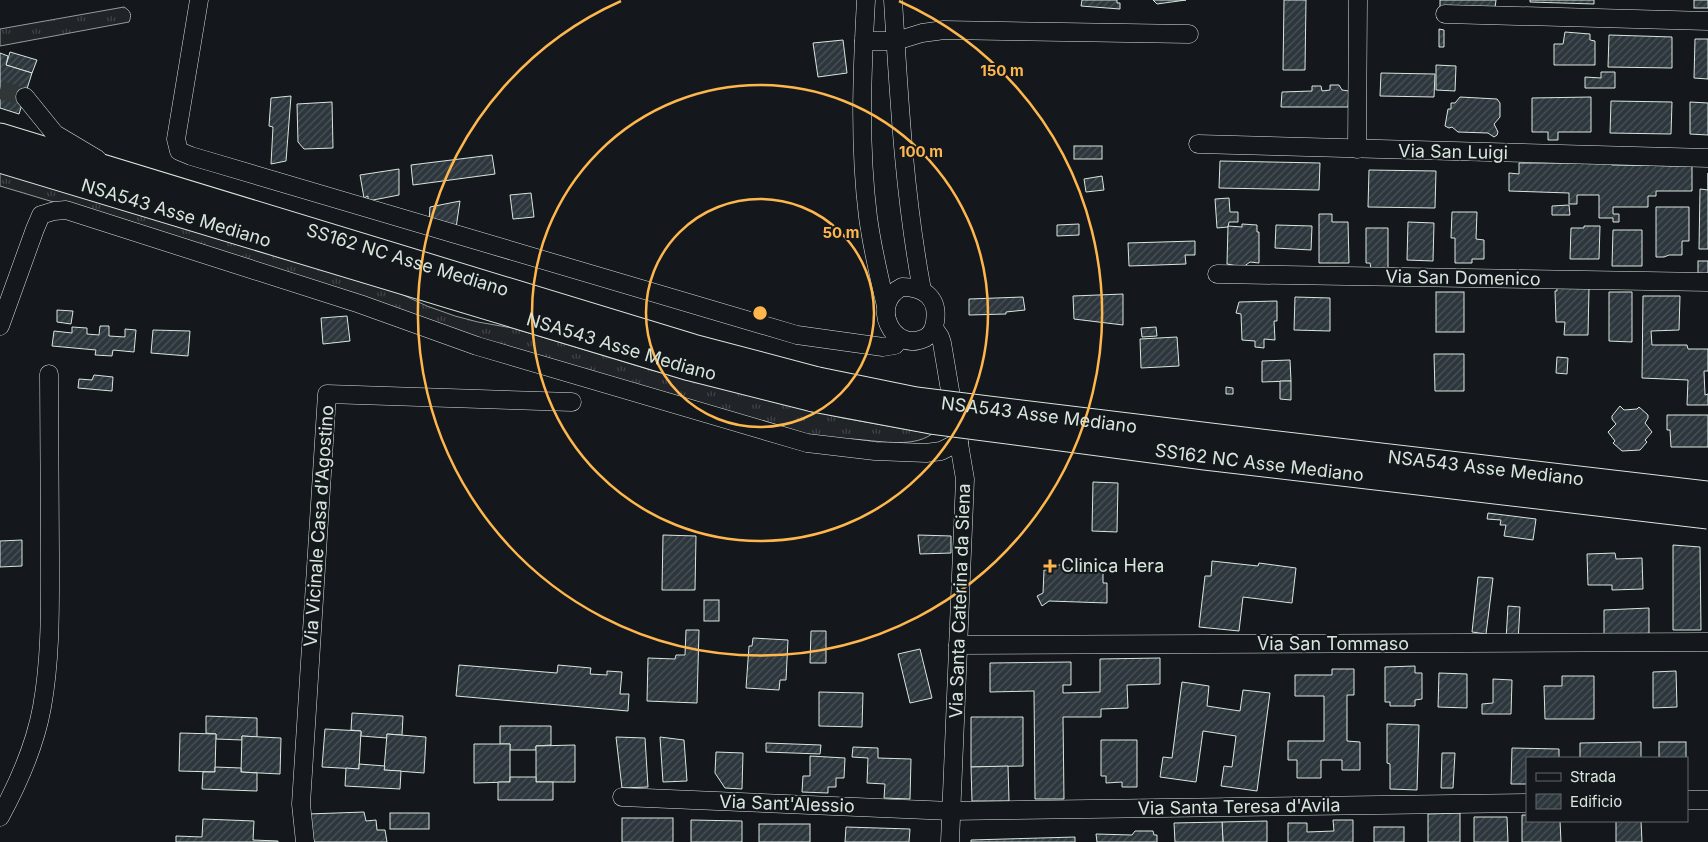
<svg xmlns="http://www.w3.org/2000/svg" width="1708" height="842" font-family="Inter,sans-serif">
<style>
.grass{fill:url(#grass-tufts);stroke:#939e99}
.building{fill:url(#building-hatch);stroke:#d8e6dc}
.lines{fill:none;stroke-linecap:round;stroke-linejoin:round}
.minor-tunnel{stroke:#313739;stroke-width:18;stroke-dasharray:18 9;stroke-linecap:butt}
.minor-casing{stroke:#d8e6dc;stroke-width:19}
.highway-casing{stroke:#d8e6dc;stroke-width:27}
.minor{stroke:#14181c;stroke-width:18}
.highway{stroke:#14181c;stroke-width:25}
.highway-bridge-casing{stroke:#d8e6dc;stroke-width:27;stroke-linecap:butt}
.highway-bridge{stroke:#14181c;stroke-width:25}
.ring{fill:none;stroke:#ffb74d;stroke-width:2.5}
.poi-dot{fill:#ffb74d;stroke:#14181c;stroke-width:2}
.labels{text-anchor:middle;stroke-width:4;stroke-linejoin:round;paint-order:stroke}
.street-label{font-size:18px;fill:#d8e6dc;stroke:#14181c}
.poi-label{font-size:18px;fill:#d8e6dc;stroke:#14181c;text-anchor:start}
.centre{fill:#ffb74d;stroke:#14181c;stroke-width:2.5}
.ring-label{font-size:15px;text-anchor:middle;font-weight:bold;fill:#ffb74d;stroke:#14181c;stroke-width:4;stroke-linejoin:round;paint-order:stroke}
</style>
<defs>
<pattern id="grass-tufts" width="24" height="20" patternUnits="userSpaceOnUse" patternTransform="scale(1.25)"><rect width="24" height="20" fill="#202428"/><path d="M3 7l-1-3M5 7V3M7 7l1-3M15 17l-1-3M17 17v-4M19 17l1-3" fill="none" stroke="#404447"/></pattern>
<pattern id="building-hatch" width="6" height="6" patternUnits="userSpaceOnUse" patternTransform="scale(1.25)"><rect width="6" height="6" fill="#2c363c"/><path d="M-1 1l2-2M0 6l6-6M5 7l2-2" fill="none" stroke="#4a5358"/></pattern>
</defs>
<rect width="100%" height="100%" fill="#14181c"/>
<!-- grass -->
<g class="grass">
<path d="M124 7C131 11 132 15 129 22L0 46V29Z"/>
<path d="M0 168 388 288 427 306 455 316 478 322 512 328 651 370 777 403 843 418 932 434C911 449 876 440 851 439L850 441 808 435 484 342 147 230 0 186Z"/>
</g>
<!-- building -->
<g class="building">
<path d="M1082 0H1117V3H1120V9L1081 6Z"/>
<path d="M1153 0H1186L1157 4Z"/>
<path d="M1284 0H1306L1305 70H1283Z"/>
<path d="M1440 0H1496L1495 8 1440 7Z"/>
<path d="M1530 0H1594V4L1530 2Z"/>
<rect x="1694" y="0" width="14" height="8"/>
<path d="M1439 29 1444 30V47H1439Z"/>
<path d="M1565 32 1590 34V40L1595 41V65H1554V44H1563Z"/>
<path d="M1609 35 1672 37V68L1608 67Z"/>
<path d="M1695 39H1708V79L1694 78Z"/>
<path d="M843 40 847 73 818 77 813 43Z"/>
<path d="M10 52 37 60 32 73 6 65Z"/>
<path d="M0 53 8 56 6 65 32 73 19 114 0 108Z"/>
<path d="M1436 65 1456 66 1455 91 1436 90Z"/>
<path d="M1601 72H1615V88H1585V77L1601 78Z"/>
<path d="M1381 73 1435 74 1434 97 1380 96Z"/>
<path d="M1330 85H1339L1342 90 1349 91 1348 107H1281L1282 92 1312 91V86H1321L1322 91 1330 90Z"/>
<path d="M291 96 286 161 271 164 273 127 269 126 271 98Z"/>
<path d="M1460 97 1497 99 1500 103V117L1494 124 1498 132 1497 135 1494 137 1488 133 1458 132 1452 127 1449 128 1445 126 1448 109H1451V103H1455Z"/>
<path d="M1591 97V132H1558V140H1548V132H1532V98Z"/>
<path d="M1611 101 1672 102 1671 134 1610 133Z"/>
<path d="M332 102 333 148 304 149 298 142 297 104Z"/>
<path d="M1690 102 1708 103V135L1690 134Z"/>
<rect x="1074" y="146" width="28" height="13"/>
<path d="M492 155 495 174 413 185 411 165Z"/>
<path d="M1220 161 1320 163 1319 190 1219 188Z"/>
<path d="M1519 163H1611L1612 165 1692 166V191H1656V196H1648V207H1613V214H1619V222H1613V218H1599V195H1577V204H1569V193L1509 191V173L1519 174Z"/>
<path d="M399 169V195L368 201V196L364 198 360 175Z"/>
<path d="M1369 170 1436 171 1435 208 1368 207Z"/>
<path d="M1708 173V249H1699L1700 189 1708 190Z"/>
<path d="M1102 176 1104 190 1086 192 1084 179Z"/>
<path d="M531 193 534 217 513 219 510 195Z"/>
<path d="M1229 198 1230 212H1238V222H1229L1228 227 1217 228 1215 199Z"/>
<path d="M460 201 456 228 429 221 430 207Z"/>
<path d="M1569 205 1570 215H1552V206Z"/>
<path d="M1656 207H1689V241H1682V255H1669L1664 257H1656Z"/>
<path d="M1452 212H1477L1476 239 1484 240V259H1472V263H1455V238H1451Z"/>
<path d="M1319 214H1332V222H1348L1349 263H1319Z"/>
<path d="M1408 222 1434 223 1433 261 1407 260Z"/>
<path d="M1079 224V235L1057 236V225Z"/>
<path d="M1242 224 1257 225V232H1259V263L1250 262 1243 267 1227 264 1228 226 1242 227Z"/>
<path d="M1276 225 1312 226 1311 250 1275 248Z"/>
<path d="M1584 226H1600L1599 259H1570L1571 228H1584Z"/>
<path d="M1366 228H1388V269H1371L1370 263H1366Z"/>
<path d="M1613 230H1642V266H1612Z"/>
<path d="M1195 241V255H1185L1186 264 1129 266 1128 243Z"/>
<rect x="1698" y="261" width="10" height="13"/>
<path d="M1557 287 1589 288 1588 335H1564L1565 322H1556L1555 291H1557Z"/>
<rect x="1436" y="292" width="28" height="40"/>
<path d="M1609 292H1632V342L1609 341Z"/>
<path d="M1123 294V325L1074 319 1073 296Z"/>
<path d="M1643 296H1680L1679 330 1651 331 1652 345H1687L1688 349H1708V371H1704L1705 395 1708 394V405H1687L1688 380 1642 378Z"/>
<path d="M1023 297 1025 310 1006 312V314L969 315V299Z"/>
<path d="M1295 297 1330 298V331L1294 330Z"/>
<path d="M1277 301V321H1274L1275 340 1264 339V348L1255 347V341L1242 340 1241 314 1236 313 1239 302Z"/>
<path d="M57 310 73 311 71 324 57 322Z"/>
<path d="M347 316 350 341 323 344 321 318Z"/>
<path d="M100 326H109V336L125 337V329L136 330 134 352 113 350 112 356 95 355 96 350 52 346 54 331 72 333V327L87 328V334L99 335Z"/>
<path d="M1156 327 1157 336 1142 337 1141 328Z"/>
<path d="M153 330 190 331 188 356 151 353Z"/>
<path d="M1177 337 1179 366 1141 368 1140 339Z"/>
<path d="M1434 354H1464V391H1435Z"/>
<path d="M1557 357 1568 358 1567 374 1556 373Z"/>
<path d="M1290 360 1291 381 1262 382V361Z"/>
<path d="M94 375 113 377 112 391 78 388 79 379 92 380Z"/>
<path d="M1280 381H1291V400L1280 399Z"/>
<path d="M1226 387 1233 388V394H1226Z"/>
<path d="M1620 406 1624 410 1637 409 1639 407 1648 415V418L1645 423 1652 432 1645 440 1647 442 1640 450 1622 451 1613 443 1615 441 1608 432 1616 424 1612 419V416Z"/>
<path d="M1667 415H1708V447H1671L1670 430H1667Z"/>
<path d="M1093 482 1118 483 1117 532 1092 531Z"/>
<path d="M1488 513 1536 519 1533 540 1504 536 1506 525H1500L1501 520 1487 519Z"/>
<path d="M663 535 696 536 695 590H662Z"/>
<path d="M918 535 951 536V553L920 554Z"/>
<path d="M22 540V566L0 567V541Z"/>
<path d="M1673 545 1700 547 1701 630H1673Z"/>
<path d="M1615 553 1616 559 1642 558 1643 589 1612 590V585H1588L1587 554Z"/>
<path d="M1212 561 1258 566 1259 563 1296 568 1292 603 1243 597 1239 631 1199 627 1205 576H1211Z"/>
<path d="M1052 565H1063V568L1103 569V583H1107V603L1049 601 1042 606 1037 596 1043 593 1044 570H1052Z"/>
<path d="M1478 577 1493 578 1486 634 1472 632Z"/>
<rect x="704" y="600" width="15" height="21"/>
<path d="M1508 606 1520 607 1518 641 1506 640Z"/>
<path d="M1649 608V637H1604V610Z"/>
<path d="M686 630H699L697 703 647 701 648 658 675 659 676 655H685Z"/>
<path d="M811 631H826V663H810Z"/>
<path d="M753 638 788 640 786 680H780L779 690 746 688 749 646H752Z"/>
<path d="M920 649 932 698 910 703 898 654Z"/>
<path d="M1160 658V684L1127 685 1128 708 1101 709V717H1063L1064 799H1035L1034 691 990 692V663L1071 662V685H1063V693L1100 692V659Z"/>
<path d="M459 665 557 673 558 665 591 668 590 674 607 675V671L622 672 620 694H629L628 711 456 696Z"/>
<path d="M1415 666V673H1422V699L1415 700V706H1390V702H1385V667Z"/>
<path d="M1332 669H1354V695H1347V741L1360 742V770H1342V760H1321V778H1297V760H1288V741H1324V696H1295V675H1332Z"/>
<path d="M1676 671 1677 707 1653 708V672Z"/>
<path d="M1439 673 1467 674V708L1438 707Z"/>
<path d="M1562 676H1594V719H1545L1544 686H1562Z"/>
<path d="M1493 679 1512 680 1511 714H1482V704L1493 703Z"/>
<path d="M1182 682 1209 686 1207 706 1240 711 1243 690 1270 693 1257 791 1221 786 1224 766 1232 767 1236 736 1203 731 1196 782 1160 777 1163 757 1172 758Z"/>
<path d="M819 692 863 693 862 727 819 726Z"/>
<path d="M352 713 403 716 402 735 387 734V738L361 736V731L351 730Z"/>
<path d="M206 716 257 718V737L242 736V740L216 739V734L206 733Z"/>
<path d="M971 717H1023V766L971 767Z"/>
<path d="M1387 724 1419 725 1417 790 1390 789V764L1387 763Z"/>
<path d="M500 726H551V745L536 746V750H510V744H500Z"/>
<path d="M325 729 361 731 359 769 322 767Z"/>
<path d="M180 733 216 734 215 772 179 771Z"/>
<path d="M387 734 426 737 424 773 384 770Z"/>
<path d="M242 736 281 738 280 774 241 772Z"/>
<path d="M616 737 645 738 648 787 622 788Z"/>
<path d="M660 737 684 740 687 781 663 782Z"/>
<path d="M1101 740H1137V787H1122V782L1106 783V776H1101Z"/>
<path d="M1641 742V758H1580V743Z"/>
<rect x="1659" y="742" width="27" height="16"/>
<path d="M766 743 821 745 820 754 766 752Z"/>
<path d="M474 744H510V782L474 783Z"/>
<path d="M575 745V782H536V746Z"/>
<path d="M853 747 878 748V758L911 759 910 799 884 798 885 784 867 783 868 758 852 757Z"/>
<path d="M1512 748 1559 749V758H1527V784H1511Z"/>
<path d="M716 752 743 753 742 789 725 788 715 773Z"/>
<path d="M1442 753H1455L1453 788H1441Z"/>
<path d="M810 756 845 758 844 778H836V787H828V793L802 792 803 776H810Z"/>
<path d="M359 764 385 766 384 770 401 771 400 789 345 786 346 768 359 769Z"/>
<path d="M1008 766 1009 801H972L971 767Z"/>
<path d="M215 767 241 768V772L257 773V791L202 789 203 772H215Z"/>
<path d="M510 777H536V782H553V800H498V782H510Z"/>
<path d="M364 812 366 821 376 820 377 830H385L387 842H313L308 814Z"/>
<rect x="390" y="813" width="39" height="16"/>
<path d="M1460 813V842H1428V814Z"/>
<path d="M1522 815H1527V821H1560L1561 842H1522Z"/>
<path d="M1474 817H1507L1508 842H1474Z"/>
<rect x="622" y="818" width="51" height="24"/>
<path d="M203 819 254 821 253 840 278 841V842H176V836L202 837Z"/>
<path d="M691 820 742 821V842H691Z"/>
<path d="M1333 820H1353V842H1288V823H1307V832L1334 831Z"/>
<path d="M1267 821V842H1223L1222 822Z"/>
<path d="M1616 821H1641L1642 842H1616Z"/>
<path d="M1222 822 1223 842H1175L1174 823Z"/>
<rect x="759" y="824" width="51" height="18"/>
<path d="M846 827 910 829 909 842H845Z"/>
<rect x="1374" y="827" width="30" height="15"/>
<path d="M1135 831H1153L1154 835H1157V842H1097L1096 834 1132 835Z"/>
<path d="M1075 837V842H971V840Z"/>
</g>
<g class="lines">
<!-- minor-tunnel -->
<path class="minor-tunnel" d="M0 90 25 97"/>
<defs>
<g id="minor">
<path d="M199 0 176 139 179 151 191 156 797 335 883 347 895 345 900 338"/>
<path d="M866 0C862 72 859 145 868 217 872 247 879 277 886 306"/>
<path d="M893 0C899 97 904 194 922 290"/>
<path d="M1445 14 1708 21"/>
<path d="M864 41H896L922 33 944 30 1189 34"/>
<path d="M25 97 55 134 97 159"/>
<path d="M1198 144 1708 158"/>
<path d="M1357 149 1358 0"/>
<path d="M1217 274 1708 282"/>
<path d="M902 287C924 287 939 298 935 322 934 329 931 335 925 338 892 354 869 303 902 287Z"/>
<path d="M0 326 35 229 41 215 54 211 66 210 360 304 477 346 807 443 875 451 926 453 941 451 959 442"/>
<path d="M934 328 940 337 942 343 965 479 950 842"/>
<path d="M958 645 1708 642"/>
<path d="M622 797 951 811 1527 803"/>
<path d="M1687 800H1708"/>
<path d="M0 817C19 782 35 746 42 707 51 657 50 606 50 556 50 495 49 434 49 374"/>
<path d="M305 842 301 804 327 394 572 402"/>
</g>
<g id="highway">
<path id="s1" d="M0 136 693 347 818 380"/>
<path id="s2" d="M0 160 690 368 813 399"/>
</g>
</defs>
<!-- minor casing -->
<use href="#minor" class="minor-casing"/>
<!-- highway casing -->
<use href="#highway" class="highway-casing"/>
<!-- minor -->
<use href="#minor" class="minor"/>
<!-- highway -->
<use href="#highway" class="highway"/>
<defs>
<g id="highway-bridge">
<path id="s3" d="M818 380 916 400 1210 436 1708 494"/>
<path id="s4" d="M813 399 931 421 1205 457 1708 516"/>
</g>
</defs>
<!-- highway-bridge casing -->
<use href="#highway-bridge" class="highway-bridge-casing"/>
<!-- highway-bridge -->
<use href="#highway-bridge" class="highway-bridge"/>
</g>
<!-- distance rings -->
<g class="ring">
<circle cx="760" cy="313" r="114"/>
<circle cx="760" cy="313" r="228"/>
<path d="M899 1A342 342 0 1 1 621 1"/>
</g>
<!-- markers -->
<path class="poi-dot" d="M1047.5 558.5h5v5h5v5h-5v5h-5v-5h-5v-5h5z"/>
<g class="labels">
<!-- street labels -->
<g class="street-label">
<text transform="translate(1453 152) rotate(1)" y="6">Via San Luigi</text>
<text dy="6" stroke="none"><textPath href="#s2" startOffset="184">NSA543 Asse Mediano</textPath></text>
<text dy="6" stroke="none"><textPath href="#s1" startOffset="426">SS162 NC Asse Mediano</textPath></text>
<text transform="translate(1463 278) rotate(1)" y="6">Via San Domenico</text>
<text dy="6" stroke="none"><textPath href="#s2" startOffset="649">NSA543 Asse Mediano</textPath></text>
<text dy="6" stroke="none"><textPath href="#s3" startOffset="224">NSA543 Asse Mediano</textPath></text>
<text dy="6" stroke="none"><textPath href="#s4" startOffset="451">SS162 NC Asse Mediano</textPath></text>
<text dy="6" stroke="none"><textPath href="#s3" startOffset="674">NSA543 Asse Mediano</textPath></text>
<text transform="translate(319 526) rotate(-86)" y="6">Via Vicinale Casa d'Agostino</text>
<text transform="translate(960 601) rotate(-88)" y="6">Via Santa Caterina da Siena</text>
<text x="1333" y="650">Via San Tommaso</text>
<text transform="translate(787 804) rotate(2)" y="6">Via Sant'Alessio</text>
<text transform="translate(1239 807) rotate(-1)" y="6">Via Santa Teresa d'Avila</text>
</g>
<!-- poi labels -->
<g class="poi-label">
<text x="1061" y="572">Clinica Hera</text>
</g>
</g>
<circle cx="760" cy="313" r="8" class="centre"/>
<g class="ring-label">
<text x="1002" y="76">150 m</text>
<text x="921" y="157">100 m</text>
<text x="841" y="238">50 m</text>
</g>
<!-- legend -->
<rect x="1526" y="757" width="162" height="65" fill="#14181c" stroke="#626a69"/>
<rect x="1536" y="773" width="25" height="8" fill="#14181c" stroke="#626a69"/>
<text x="1570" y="782" font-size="15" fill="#d8e6dc">Strada</text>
<rect x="1536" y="794" width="25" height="15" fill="url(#building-hatch)" stroke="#626a69"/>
<text x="1570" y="807" font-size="15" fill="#d8e6dc">Edificio</text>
</svg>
